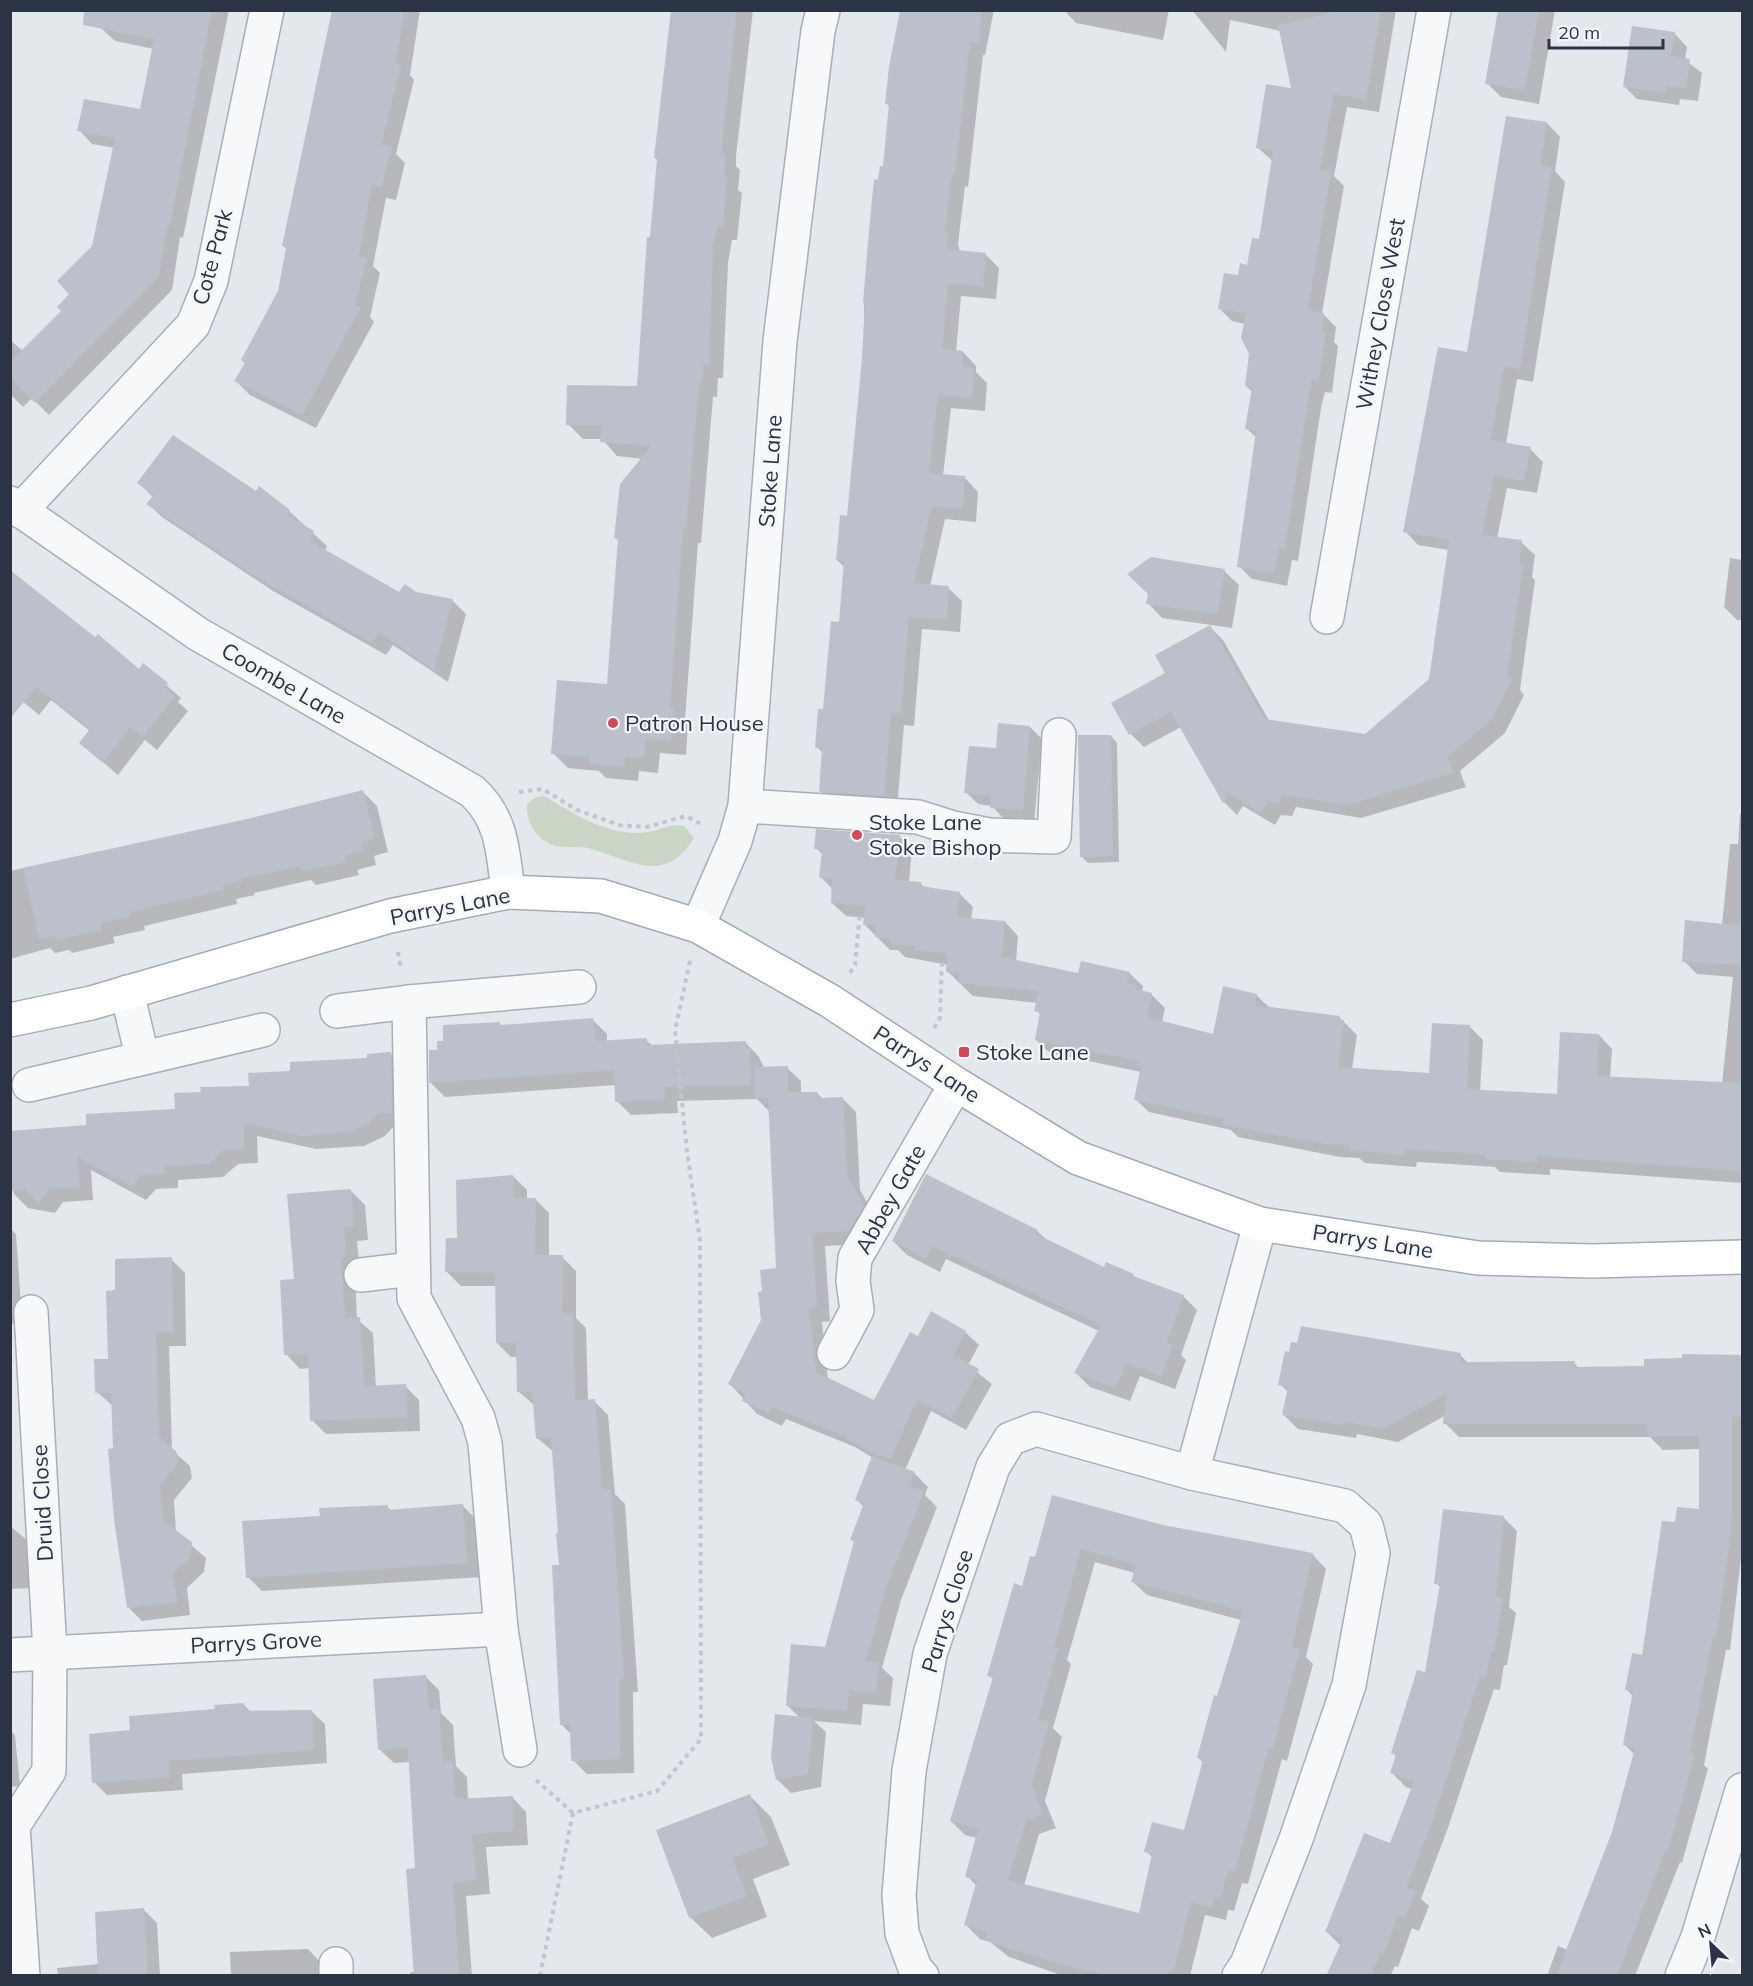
<svg xmlns="http://www.w3.org/2000/svg" width="1753" height="1986" font-family="Mulish,sans-serif">
<style>
.green{fill:#c9d6c5}
.shadow{fill:#0003;fill-rule:evenodd}
.building{fill:#bbc0ca;fill-rule:evenodd}
.lines{fill:none;stroke-linecap:round;stroke-linejoin:round}
.minor-casing{stroke:#a9aeb7;stroke-width:36}
.major-casing{stroke:#a3abb8;stroke-width:36}
.path{stroke:#c2c5cb;stroke-width:4;stroke-dasharray:4.5 4.5;stroke-linecap:butt}
.minor{stroke:#f7f8fa;stroke-width:33}
.major{stroke:#fff;stroke-width:33}
.poi-dot{fill:#d1495b;stroke:#f4f6f9;stroke-width:2}
.labels{text-anchor:middle;stroke-width:4.5;stroke-linejoin:round;paint-order:stroke}
.street-label{font-size:22px;fill:#2b3445;stroke:#f4f6f9}
.poi-label{font-size:22px;fill:#2b3445;stroke:#f4f6f9;text-anchor:start}
</style>
<rect width="100%" height="100%" fill="#e4e7ec"/>
<!-- green -->
<path class="green" d="M544 796C574 814 611 838 648 832 661 830 670 823 684 826L694 838C664 887 629 859 588 848 578 846 566 848 556 846 537 841 526 823 527 804L536 797Z"/>
<!-- shadow -->
<g class="shadow">
<path d="M105 10H229L183 238 180 237 172 290 49 415 32 398 23 407 10 394V340L23 351 63 312 93 247 115 148 92 144 79 130 141 111 154 49 115 41 101 28Z"/>
<path d="M334 10H420L410 75 414 80 396 154 405 163 396 200 386 198 373 266 380 273 370 317 374 322 316 428 250 395 236 381 280 291 287 250 284 246Z"/>
<path d="M673 10H753L736 156V166L740 170 738 190 742 193 737 240H732L728 263 723 378H718L717 397H713L701 543H698L685 720 688 724 686 755 660 753 658 773 639 771 638 781 606 778 599 771 568 768 553 753 609 685 619 542 616 538 643 459 617 456 602 439H583L568 424 638 388 659 161 655 158Z"/>
<path d="M901 10H994L985 55H983L968 187 965 186 958 244 960 252 985 254 999 268 996 299 961 296 956 352H963L976 366V372L987 383 985 411 951 408 943 476 965 478 978 492 976 522 945 519 930 586 948 588 962 601 960 632 922 629 914 726 904 725 897 809 834 805 821 791 823 753 817 747 840 623 845 568 837 560 849 518 864 358V302L880 182 884 168 890 107 887 104Z"/>
<path d="M1064 10H1169L1163 40 1076 23Z"/>
<path d="M1192 10H1396L1379 112 1347 107 1334 176 1344 186 1322 313 1336 327 1334 342 1338 346 1332 393 1325 392 1321 408 1298 561 1292 560 1287 586 1252 579 1239 566 1257 438 1247 429 1253 392 1246 386 1251 353 1245 324 1232 321 1219 308 1249 266 1260 241 1273 161 1258 148 1293 90 1281 31 1230 20 1226 52Z"/>
<path d="M1499 10H1555L1539 104 1501 97 1487 83Z"/>
<path d="M1674 33 1687 47 1685 60 1702 73 1698 101 1680 99 1679 105 1637 99 1624 86Z"/>
<path d="M1547 123 1560 137 1555 171 1565 182 1533 382 1517 379 1506 444 1530 449 1543 462 1537 493 1507 488 1497 539 1521 542 1535 555 1532 577 1535 580 1520 690 1524 695 1505 733 1460 771 1466 787 1361 818 1296 807 1292 816 1281 815 1275 825 1243 806 1237 815 1224 802 1181 727 1144 747 1131 734 1167 674 1210 627 1223 640 1270 722 1366 735 1431 680 1449 550 1418 545 1405 531Z"/>
<path d="M139 483 257 493 289 511 327 546 325 551 399 594H416L452 600 466 614 448 682 393 645 386 655 273 591 162 517 148 504 154 498Z"/>
<path d="M1730 558 1742 560V620H1737L1724 607Z"/>
<path d="M10 571 96 640 139 671 143 665 181 698 178 702 188 711 157 750 145 740 118 775 81 743 90 731 51 700 39 715 10 691Z"/>
<path d="M1224 571 1239 585 1232 628 1162 618 1148 603Z"/>
<path d="M1030 727 1042 739 1034 822 1004 819 992 806 978 804 966 792 997 750Z"/>
<path d="M1111 736 1117 743 1119 862 1088 863 1081 856Z"/>
<path d="M363 792 377 806 388 852 374 856 376 865 357 870 359 875 316 885 311 880 254 893 255 895 236 899 237 904 144 926 145 930 113 937 115 943 72 953 69 950 55 953 50 948 10 959V871L101 851 104 854Z"/>
<path d="M1740 814H1742V1183L1550 1169V1175L1500 1172 1495 1167 1450 1164 1417 1162 1416 1167 1365 1163 1359 1158 1340 1157 1238 1137 1231 1130 1149 1112 1135 1099 1141 1072 1050 1053 1036 1040 1041 1015 1036 1010 1038 1003 973 996 947 971 948 965 905 957 898 950H890L865 925 866 918 846 916 832 903 833 890 821 877 823 855 816 848 899 836 912 849 909 883H920L925 888 959 893 973 907 971 919 1005 922 1018 936 1016 962 1079 975 1129 973 1143 986 1142 991 1151 994 1165 1008 1162 1022 1214 1036 1256 995 1270 1008 1339 1017 1357 1035 1352 1069 1430 1075 1470 1027 1483 1040 1480 1091 1558 1096 1599 1035 1612 1049 1610 1079 1722 1084 1733 977 1697 974 1684 961 1722 925 1730 844H1738Z"/>
<path d="M593 1020 607 1034V1042L646 1040 653 1046 745 1042 759 1057 764 1068H787L801 1081V1094L817 1093 824 1100 842 1098 856 1112 860 1190 877 1220 863 1244 825 1246 830 1321 822 1322 828 1380 874 1402 918 1338 965 1332 979 1345 968 1365 992 1384 966 1430 931 1411 905 1470 914 1473 928 1487 925 1495 937 1507 901 1600 882 1668 893 1678 890 1706 863 1704 861 1725 814 1721 826 1732 821 1787 791 1793 777 1779 800 1718 787 1705 826 1648 855 1543 852 1540 864 1507 857 1500 873 1458 855 1447 786 1419 782 1426 757 1414 730 1384 762 1321 764 1293 778 1270 770 1112 757 1099 677 1101 678 1113 631 1115 617 1101 616 1085 445 1097 431 1083 439 1051 445 1042 499 1024 502 1026Z"/>
<path d="M391 1054 405 1068 406 1126 393 1127 385 1136 364 1146 316 1149 257 1136 258 1163 238 1164 223 1177 178 1180V1188L156 1189 146 1200 91 1170 93 1200 63 1202 55 1213 28 1208 14 1194 10 1132 88 1126 176 1110 292 1072Z"/>
<path d="M513 1176 527 1190V1199H535L549 1213V1257H562L576 1271V1318L586 1328 588 1401H594L608 1415 615 1494 625 1504 638 1692H633L634 1773 587 1774 573 1760 572 1735 561 1724 560 1534 554 1452 537 1438 534 1405 518 1391V1357H511L497 1343V1286H461L447 1272 459 1240Z"/>
<path d="M350 1190 365 1205 368 1240 357 1241 360 1271H355L357 1319 373 1333 376 1387 405 1386 419 1400 420 1431 326 1434 312 1420 310 1368 300 1369 286 1354 296 1281Z"/>
<path d="M10 1228 16 1234 21 1305 19 1323 10 1324Z"/>
<path d="M1037 1231 1047 1240 1105 1269 1133 1275 1137 1280 1183 1296 1197 1310 1181 1355 1186 1360 1175 1389 1140 1376 1130 1401 1090 1387 1076 1373 1099 1331 946 1259 940 1272 907 1255 893 1241Z"/>
<path d="M171 1259 185 1273 186 1346H169L172 1450 190 1466 192 1478 174 1500 176 1532 206 1558 204 1572 187 1588 190 1615 142 1621 128 1607 113 1406 97 1392 110 1360 117 1292Z"/>
<path d="M1460 1355 1469 1364 1574 1363 1580 1369 1646 1368 1742 1356V1550L1730 1650H1726L1704 1765 1708 1769 1682 1863 1680 1862 1635 1976H1547L1558 1946 1568 1950 1614 1833 1635 1755 1624 1744 1634 1697 1627 1690 1643 1657 1676 1524 1701 1511 1700 1449 1663 1450 1650 1437H1459L1445 1423 1446 1415 1398 1442 1357 1434 1356 1438 1298 1429 1284 1415 1289 1393 1280 1384Z"/>
<path d="M463 1506 477 1520 481 1577 262 1591 248 1577 321 1517 387 1507 392 1511Z"/>
<path d="M1503 1517 1517 1531 1509 1607 1516 1613 1507 1665H1504L1500 1690 1494 1689 1449 1825 1421 1899 1429 1906 1419 1931 1412 1928 1398 1967 1395 1966 1390 1976H1327L1341 1946 1327 1932 1391 1845 1412 1789 1406 1787 1392 1773 1397 1757 1393 1753 1426 1674 1441 1588 1436 1583Z"/>
<path d="M10 1526 27 1540 31 1588 10 1589Z"/>
<path d="M1163 1526 1313 1555 1326 1569 1306 1657 1313 1664 1287 1761 1282 1759 1248 1884 1242 1883 1234 1911 1228 1910 1226 1920 1205 1915 1190 1976H1064L1009 1957 990 1942 980 1939 966 1925 977 1886 967 1876 977 1838 965 1835 951 1821 994 1680 989 1675 1036 1559ZM1095 1562 1135 1573 1133 1582 1147 1595 1241 1620 1198 1758 1204 1763 1185 1832 1146 1851 1153 1858 1141 1915 1024 1885 1039 1834 1056 1828 1045 1801 1062 1737 1053 1728 1071 1664 1067 1660Z"/>
<path d="M425 1676 439 1690 441 1713 453 1725 456 1766 467 1777 468 1800 512 1797 526 1812 528 1845 486 1847 490 1894 466 1896 472 1976H411L410 1972H415L417 1870 410 1762 394 1763 379 1749Z"/>
<path d="M244 1705 251 1712 311 1711 325 1724 327 1763 182 1774 183 1790 107 1795 94 1782 132 1732Z"/>
<path d="M10 1730 15 1735 20 1786 10 1787Z"/>
<path d="M750 1796 771 1817 790 1865 753 1879 767 1917 712 1938 690 1917Z"/>
<path d="M144 1910 157 1923 160 1976H58L57 1968 99 1964Z"/>
<path d="M308 1949 322 1964V1976H231L230 1952Z"/>
</g>
<!-- building -->
<g class="building">
<path d="M84 10H212L170 226 167 225 159 276 35 403 10 378V362L61 311 57 307 69 294 57 281 92 246 115 138 77 131 84 99 140 109 154 39 83 25Z"/>
<path d="M332 10H404L396 64 401 65 381 145 392 147 382 187 372 185 359 256 367 258 355 306 361 307 302 415 234 381 245 363 241 360 278 291 286 248 282 246Z"/>
<path d="M671 10H737L722 141V154H726L724 177H727L723 226H718L713 247 709 364 704 363 702 383H699L686 529H683L670 707 674 708 671 740 646 739 644 758 625 757 624 767 590 764V757L551 754 557 680 607 684 618 538H614L620 484 651 446 600 442 602 425H566L567 385 637 386 647 237H650L657 159 654 158Z"/>
<path d="M900 10H982L979 43 970 42 955 174H952L945 231 948 232 946 249 986 253 983 286 948 283 942 349 963 351 962 367 974 368 972 398 938 395 929 473 965 476 963 509 932 506 914 583 949 586 947 619 909 617 901 713H891L884 796 819 792 822 748H815L818 709H823L831 621 839 622 844 561 836 560 838 539 840 515 847 516 862 358 865 303H863L869 230 874 179 878 180 880 166H883L889 104H885L889 67Z"/>
<path d="M1330 10H1381L1366 100 1334 94 1320 169 1331 171 1308 310 1324 313 1322 330 1326 331 1319 380 1312 379 1309 395 1285 548H1279L1274 574 1237 567 1256 431 1245 429 1252 387 1245 386 1249 354 1241 338 1246 313 1218 309 1224 273 1238 275 1240 263 1247 265 1252 238 1259 239 1273 151 1256 148 1266 84 1291 88 1278 25 1329 13Z"/>
<path d="M1498 10H1539L1525 90 1485 84Z"/>
<path d="M1632 26 1675 32 1671 56 1690 59 1686 88 1667 86 1666 93 1623 87Z"/>
<path d="M1506 116 1547 122 1540 165 1552 167 1520 369 1504 366 1491 440 1531 447 1524 481 1494 475 1482 535 1522 540 1519 565H1523L1507 678 1512 680 1492 719 1448 757 1453 773 1347 805 1282 794 1279 803 1267 802 1261 813 1229 794 1223 803 1171 712 1129 735 1111 703 1165 673 1155 655 1210 625 1265 719 1365 734 1429 679 1449 540 1403 532 1438 347 1467 352Z"/>
<path d="M173 435 256 491 259 486 290 510 287 515 314 531 310 541 399 592 405 584 416 592 453 599 434 670 379 632 372 643 258 578 146 504 154 495 137 483Z"/>
<path d="M1151 557 1225 569 1218 614 1146 604 1148 594 1127 574Z"/>
<path d="M10 570 95 637 98 634 139 669 143 663 168 683 165 688 175 696 143 737 130 727 103 763 79 743 90 729 36 687 10 719Z"/>
<path d="M998 723 1030 726 1023 810 990 808 991 796 964 793 969 746 996 748Z"/>
<path d="M1078 735H1111L1113 856 1080 857Z"/>
<path d="M363 790 375 838 361 842 363 851 344 856 346 862 301 872 300 866 241 879 242 881 223 885 224 890 131 912 132 916 100 923 102 930 57 940 56 936 39 939 23 868 247 819Z"/>
<path d="M816 829 900 835 895 880 921 882 920 886 960 892 957 917 1005 921 1002 957 1078 973 1081 961 1130 972 1127 983 1137 985 1136 989 1152 993 1147 1017 1213 1034 1223 986 1257 994 1255 1005 1340 1016 1339 1020H1344L1338 1067 1429 1073 1432 1023 1470 1025 1467 1089 1557 1094 1560 1032 1599 1034 1597 1076 1743 1083V1171L1537 1156V1162L1485 1159V1154L1435 1151 1404 1150V1155L1350 1150V1145L1326 1144 1223 1125 1224 1119 1134 1100 1141 1066 1137 1065 1138 1061 1035 1040 1040 1012 1034 1011 1039 991 958 983 959 973 946 972 947 953 914 950 915 946 890 944V938L875 937 876 926 863 925 865 906 831 903 832 879 819 878 822 850 814 849Z"/>
<path d="M1685 920 1743 926V965L1682 962Z"/>
<path d="M593 1018 595 1041 647 1038V1045L746 1041V1048H750L751 1085 664 1087 665 1099 615 1102 614 1070 429 1083V1050H437V1041H443V1025L500 1022V1025Z"/>
<path d="M391 1052 392 1113H378L371 1122 349 1132 301 1136 244 1123V1150H224L209 1164 164 1166 165 1174 142 1175 131 1186 77 1157 80 1187 49 1189 38 1203 26 1190 12 1191 10 1131 86 1125V1114L175 1109 174 1093 201 1092 200 1087 249 1086 248 1073 290 1071V1062L367 1058V1054Z"/>
<path d="M788 1066V1092H818V1098L843 1097 847 1175 864 1205 849 1231 812 1233 817 1308 809 1309 816 1372 874 1400 910 1332 918 1336 931 1311 966 1331 953 1355 979 1369 952 1418 917 1399 890 1460 845 1439 846 1437 772 1407 768 1413 742 1401 745 1393 728 1384 761 1320 758 1292 762 1291 760 1270 776 1268 768 1098 755 1099 754 1067Z"/>
<path d="M926 1174 1038 1230 1036 1234 1104 1267 1106 1262 1134 1274 1133 1276 1184 1295 1167 1342 1173 1345 1161 1376 1126 1363 1116 1388 1074 1373 1101 1325 932 1246 926 1259 892 1241Z"/>
<path d="M513 1175 514 1198H536L535 1255H563L562 1313H573L575 1401 595 1399 602 1489H611L624 1679H619L620 1759 571 1761 570 1724 560 1725 552 1565H559L556 1533H558L551 1437 536 1439 532 1392H517L516 1343H496L495 1273 445 1272 446 1238H457L456 1180Z"/>
<path d="M351 1189 354 1226 344 1227 346 1257H341L345 1318 360 1317 364 1386 406 1384 407 1417 310 1421 308 1354 284 1355 280 1280 294 1279 287 1194Z"/>
<path d="M172 1257 173 1332 156 1333 159 1437 176 1451 178 1463 160 1485 163 1521 192 1542 190 1558 173 1573 177 1602 127 1608 114 1519 108 1449 113 1448 111 1393H95L94 1359H108L106 1291 115 1290V1259Z"/>
<path d="M1301 1326 1461 1353 1460 1362 1575 1361V1367L1644 1366V1359L1682 1358V1354L1743 1355 1742 1417H1732V1510L1729 1547 1716 1637H1713L1690 1753 1695 1754 1668 1850 1666 1849 1617 1976H1556L1612 1832 1635 1748 1623 1745 1633 1691 1625 1690 1632 1653 1642 1655 1662 1521 1675 1522 1677 1507 1699 1509V1436H1648L1647 1424H1443L1447 1393 1383 1429 1344 1421 1343 1425 1282 1415 1288 1387 1278 1385 1285 1351 1289 1352 1291 1342 1297 1343Z"/>
<path d="M872 1456 915 1472 909 1486 924 1491 887 1585 866 1661 879 1663 876 1693 849 1690 847 1711 786 1706 791 1644 825 1647 854 1541 850 1540 864 1503 855 1500Z"/>
<path d="M1052 1495 1163 1525 1313 1553 1292 1647 1300 1649 1273 1748 1269 1747 1235 1871 1228 1870 1221 1898 1215 1897 1212 1907 1191 1902 1175 1967 1164 1976H1111L1071 1967 994 1944 985 1939 987 1932 964 1925 977 1880 965 1877 978 1829 950 1821 993 1677 987 1676 1014 1583 1022 1586 1030 1556 1035 1557ZM1081 1549 1136 1565 1131 1582 1243 1611 1217 1696 1214 1695 1197 1758 1203 1760 1184 1830 1152 1822 1144 1852 1152 1854 1139 1913 1008 1880 1026 1821 1043 1814 1032 1786 1049 1722 1038 1719 1058 1649 1054 1647Z"/>
<path d="M463 1504 467 1563 246 1578 242 1521 320 1516 319 1508 388 1505V1510Z"/>
<path d="M1443 1509 1504 1516 1496 1597 1503 1598 1494 1652H1491L1486 1677 1480 1676 1436 1811 1407 1887 1416 1891 1405 1918 1398 1915 1384 1954 1381 1953 1370 1976H1326L1343 1939 1325 1932 1364 1833 1390 1843 1414 1781 1390 1773 1396 1755 1391 1753 1417 1670 1425 1672 1440 1584H1434Z"/>
<path d="M426 1675 429 1710 439 1709 443 1762 453 1761 455 1799 513 1796 514 1831 472 1834 476 1880 453 1882 459 1976H414L406 1869 415 1868 408 1748 378 1750 373 1679Z"/>
<path d="M244 1703 245 1711 312 1710 314 1750 169 1761 170 1777 92 1783 89 1734 130 1730 129 1716 215 1709 214 1705Z"/>
<path d="M775 1714 813 1718 808 1774 776 1780 771 1757Z"/>
<path d="M750 1794 769 1844 732 1858 747 1896 689 1918 656 1830Z"/>
<path d="M144 1908 148 1976H98L95 1912Z"/>
</g>
<g class="lines">
<defs>
<g id="minor">
<path d="M10 503 198 634 472 791C503 819 503 853 508 892"/>
<path d="M20 511 193 325 211 281 267 10"/>
<path d="M1327 617 1434 10"/>
<path d="M745 806 918 817 953 828 989 835 1054 837 1059 735"/>
<path d="M698 926 735 841 745 806 780 341 818 31 823 10"/>
<path d="M127 992 142 1056"/>
<path d="M409 1002 414 1298 478 1418 485 1443 501 1629 520 1750"/>
<path d="M337 1011 409 1002 579 987"/>
<path d="M29 1085 263 1030"/>
<path d="M361 1275 412 1269"/>
<path d="M834 1353 857 1310 853 1281 855 1258 956 1084"/>
<path d="M1192 1473 1260 1224"/>
<path d="M10 1655 501 1629"/>
<path d="M336 1964V1976"/>
<path d="M23 1976 13 1826 49 1771 50 1652 31 1312"/>
<path d="M922 1976 915 1968 902 1933 899 1895 909 1771 930 1654 993 1467 1010 1439 1036 1429 1192 1473 1345 1506 1366 1525 1373 1553 1349 1685 1296 1839 1247 1964 1239 1976"/>
<path d="M1682 1976 1698 1937 1742 1790"/>
</g>
<path id="major" d="M10 1020 91 1003 390 916 508 892 601 896 698 926 830 1001 956 1084 1078 1158 1260 1224 1478 1258 1593 1261 1742 1257"/>
</defs>
<!-- minor casing -->
<use href="#minor" class="minor-casing"/>
<!-- major casing -->
<use href="#major" class="major-casing"/>
<!-- path -->
<g class="path">
<path d="M519 792 543 789 577 810 619 825 647 827 686 816 703 825"/>
<path d="M398 952 401 968"/>
<path d="M850 973 855 965 860 912"/>
<path d="M934 1028 940 1018 942 959"/>
<path d="M536 1780 573 1813"/>
<path d="M540 1976 573 1813 657 1791 701 1739 700 1240 687 1152 675 1030 690 961"/>
</g>
<!-- minor -->
<use href="#minor" class="minor"/>
<!-- major -->
<use href="#major" class="major"/>
</g>
<!-- markers -->
<g class="poi-dot">
<circle cx="613" cy="723" r="6"/>
<circle cx="857" cy="835" r="6"/>
<rect x="958" y="1046" width="12" height="12" rx="3"/>
</g>
<g class="labels">
<!-- street labels -->
<g class="street-label">
<text transform="translate(212 257) rotate(-75)" y="8">Cote Park</text>
<text transform="translate(1380 314) rotate(-80)" y="8">Withey Close West</text>
<text transform="translate(770 471) rotate(-86)" y="8">Stoke Lane</text>
<text transform="translate(284 683) rotate(30)" y="8">Coombe Lane</text>
<text transform="translate(450 906) rotate(-11)" y="8">Parrys Lane</text>
<text transform="translate(927 1064) rotate(33)" y="8">Parrys Lane</text>
<text transform="translate(890 1199) rotate(-61)" y="8">Abbey Gate</text>
<text transform="translate(1373 1241) rotate(9)" y="8">Parrys Lane</text>
<text transform="translate(42 1503) rotate(-93)" y="8">Druid Close</text>
<text transform="translate(947 1611) rotate(-73)" y="8">Parrys Close</text>
<text transform="translate(256 1642) rotate(-3)" y="8">Parrys Grove</text>
</g>
<!-- poi labels -->
<g class="poi-label">
<text x="625" y="731">Patron House</text>
<text x="869" y="830">Stoke Lane<tspan x="869" dy="25">Stoke Bishop</tspan></text>
<text x="976" y="1060">Stoke Lane</text>
</g>
</g>
<!-- border -->
<rect width="1753" height="1986" fill="none" stroke="#2b3445" stroke-width="24"/>
<!-- north arrow -->
<g transform="translate(1711 1944) rotate(334)" stroke="#f4f6f9" stroke-width="4.5" paint-order="stroke">
<path d="M0-4.5L10 22L0 15L-10 22Z" fill="#2b3445"/>
<text y="-9" font-size="16" font-weight="bold" text-anchor="middle" fill="#2b3445">N</text>
</g>
<!-- scale -->
<path d="M1549 39v9h114v-9" fill="none" stroke="#2b3445" stroke-width="3"/>
<text x="1558" y="39" font-size="18" fill="#2b3445" stroke="#f4f6f9" stroke-width="4.5" paint-order="stroke">20 m</text>
</svg>
